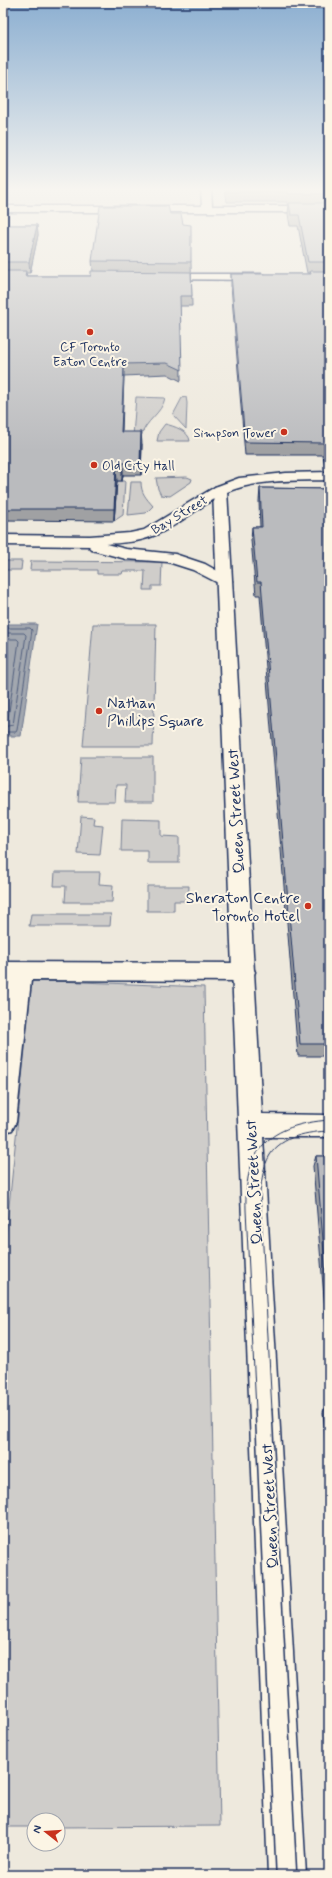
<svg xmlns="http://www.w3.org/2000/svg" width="332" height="1878" font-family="Mynerve,sans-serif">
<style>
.built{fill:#dedbd4}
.green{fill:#cfcdca;stroke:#757e94}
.water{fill:#a2a7af;stroke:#6c778f}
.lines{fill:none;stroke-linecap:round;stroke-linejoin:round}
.shore{stroke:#515f7e;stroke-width:1}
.street-casing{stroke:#1b2f5e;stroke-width:3}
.secondary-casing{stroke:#1b2f5e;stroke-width:3}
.primary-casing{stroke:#1b2f5e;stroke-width:3}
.street{fill:#fcf5e5;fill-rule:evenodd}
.secondary{fill:#fcf5e5;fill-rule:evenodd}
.primary{fill:#fcf5e5;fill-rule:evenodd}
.tram-far1{stroke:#1b2f5e;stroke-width:1}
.tram{stroke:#1b2f5e;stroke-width:1.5}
.wall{fill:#a0a1a3;stroke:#1b2f5e}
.shaded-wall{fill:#828385;stroke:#1b2f5e}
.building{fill:#babbbe;stroke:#1b2f5e}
.poi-dot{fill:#c8321e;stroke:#fcf5e5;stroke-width:1.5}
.labels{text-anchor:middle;stroke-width:4;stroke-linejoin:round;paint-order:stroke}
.far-poi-label{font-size:13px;fill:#1b2f5e;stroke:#fcf5e5}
.far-street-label{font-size:13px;fill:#1b2f5e;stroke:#fcf5e5}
.poi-label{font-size:16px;fill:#1b2f5e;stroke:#fcf5e5;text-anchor:start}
.street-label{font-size:16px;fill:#1b2f5e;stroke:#fcf5e5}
</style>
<rect width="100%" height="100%" fill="#eee9dd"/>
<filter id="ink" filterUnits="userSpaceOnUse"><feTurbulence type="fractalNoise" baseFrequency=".025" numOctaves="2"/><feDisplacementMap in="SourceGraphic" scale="8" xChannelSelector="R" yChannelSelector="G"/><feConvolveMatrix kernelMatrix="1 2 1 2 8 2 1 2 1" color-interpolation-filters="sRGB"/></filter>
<g filter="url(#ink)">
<!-- built -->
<path class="built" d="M3 188H190L191 203H3Z"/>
<!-- green -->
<g class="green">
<path d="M136 397 165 398C162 414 145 420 141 437L133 436Z"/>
<path d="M186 397 187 403 186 429 173 415 182 398Z"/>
<path d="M165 424C174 426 189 431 190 441H157L159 432Z"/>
<path d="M187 477 192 479 191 482 170 496 161 495 158 489 156 478Z"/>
<path d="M108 481H125L123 515 114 521 116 497Z"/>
<path d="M131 482H141C141 493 146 498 153 506L146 513 128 515Z"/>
<path d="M3 561H22L21 570H3Z"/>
<path d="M31 561 162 562 161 586H152V590H144L145 571H123L122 574H97V570H30Z"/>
<path d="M93 624H156L153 746H83Z"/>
<path d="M81 757H153V802H125L126 785H116L115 802H78Z"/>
<path d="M81 816 94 817 93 824 103 825 100 855 78 854Z"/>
<path d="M122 819 161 820V836L179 837V863H148V851H121Z"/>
<path d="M55 872H100L99 884 113 885 112 902H65L66 886H54Z"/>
<path d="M147 886H189L188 901H174V911H147Z"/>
<path d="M31 914H111L110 926H29Z"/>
<path d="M32 980 204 987 220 1826 58 1827V1820H34V1827H3V1265Z"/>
</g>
<!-- water -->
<path class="water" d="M3 624H37L21 736H3Z"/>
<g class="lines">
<!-- shore -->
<g class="shore">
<path d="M3 628H30L32 630 17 730 16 732H3"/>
<path d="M3 633H24L26 635 13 725 3 727"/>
<path d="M3 639H17L19 641 8 719 3 721"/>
</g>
<defs>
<path id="street" d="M3 962 244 963 252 966 255 972 252 978 244 981 31 980 16 1122 12 1130 3 1133V1024L9 980H3Z"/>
<g id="secondary">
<path d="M201 188H211L212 206H329V212H3V206H202Z"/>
<path d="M220 486 225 487 227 490 262 1114 329 1115V1137H263L306 1875H268L213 490 215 487Z"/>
</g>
<g id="primary">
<path d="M162 274H262L267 277 262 280 158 279 157 277 158 275Z"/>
<path d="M329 472V480C295 481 258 479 227 492 202 503 178 527 153 536 138 542 122 543 106 544L126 549 175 554 205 564 230 578 232 581 230 584 224 586 193 570 168 562 126 559 92 550 89 547 90 546 3 545V535L90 536 130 533 144 530 215 487 239 478 286 473Z"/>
</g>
</defs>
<!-- street casing -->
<use href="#street" class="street-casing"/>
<!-- secondary casing -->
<use href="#secondary" class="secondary-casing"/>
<!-- primary casing -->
<use href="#primary" class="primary-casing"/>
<!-- street -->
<use href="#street" class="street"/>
<!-- secondary -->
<use href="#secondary" class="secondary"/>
<!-- primary -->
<use href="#primary" class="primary"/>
<!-- tram-far1 -->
<g class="tram-far1">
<path d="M256 1410 246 1210C244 1148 269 1125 329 1120"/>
<path d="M272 1410 260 1192C262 1180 263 1166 270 1155 282 1136 308 1132 329 1131"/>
</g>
<!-- tram -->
<g class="tram">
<path d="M255 1409 276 1875"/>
<path d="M272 1409 297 1875"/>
</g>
</g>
<!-- wall -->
<g class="wall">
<path d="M225 188H329V1056H298L260 595H256L251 540 252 527H260L259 501 260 488 329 489 327 482 329 471H326L323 455H245L231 286V274H310V273H307L298 226H290L288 214 289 204H287V202H227Z"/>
<path d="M170 214 183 224 191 262 192 306H180L181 381 167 374 124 376 122 432 142 444 141 475H123L122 481H117L114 521 3 520V225H37L38 235 30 273H26L27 276H91L93 271 92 261Z"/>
<path d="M316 1156H329V1357L313 1166Z"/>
<path d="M327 1405H329V1486L323 1412Z"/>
</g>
<!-- shaded-wall -->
<g class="shaded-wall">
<path d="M37 225 38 235 30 273 29 262Z"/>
<path d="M124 364V376L121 444V432Z"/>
<path d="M141 432 142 444 141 475 140 463Z"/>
<path d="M123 463V475L122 481V469Z"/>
<path d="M116 469 117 481 114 521V509Z"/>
</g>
<!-- building -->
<g class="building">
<path d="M227 188H329V194H288V192H227Z"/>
<path d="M289 203H329V262H308L299 215H291Z"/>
<path d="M100 206H168L170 214H181L183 224 191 225V262L92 261Z"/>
<path d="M3 225H37L29 262H3Z"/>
<path d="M3 271H26L25 276H91V271L191 272 192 296H180L182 370 167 363 124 364 121 432H141L140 463H123L122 469H116L114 509H3Z"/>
<path d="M310 271H329V458H327L325 443 245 442 231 274H311Z"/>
<path d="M260 488 329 489V1044H300L261 582H257L252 527H262Z"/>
<path d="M316 1156H329V1312Z"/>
<path d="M327 1405H329V1436Z"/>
</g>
</g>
<!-- sky -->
<linearGradient id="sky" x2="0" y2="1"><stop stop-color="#8cafd1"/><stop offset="0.42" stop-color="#f7f5f0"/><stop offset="1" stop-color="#f7f5f0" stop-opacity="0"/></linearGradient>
<rect width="332" height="451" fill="url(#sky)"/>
<!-- markers -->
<g class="poi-dot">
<circle cx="90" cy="332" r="4"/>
<circle cx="284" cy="432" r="4"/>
<circle cx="94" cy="465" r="4"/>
<circle cx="99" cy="711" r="4"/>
<circle cx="308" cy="906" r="4"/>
</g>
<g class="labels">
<!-- far-poi labels -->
<g class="far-poi-label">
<text x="90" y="351">CF Toronto<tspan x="90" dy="15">Eaton Centre</tspan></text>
<text x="276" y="437" text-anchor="end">Simpson Tower</text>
<text x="102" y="470" text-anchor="start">Old City Hall</text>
</g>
<!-- far-street labels -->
<g class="far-street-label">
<text transform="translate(179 514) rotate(-31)" y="5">Bay Street</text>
</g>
<!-- poi labels -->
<g class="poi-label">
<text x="107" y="708">Nathan<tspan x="107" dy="18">Phillips Square</tspan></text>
<text x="300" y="903" text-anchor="end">Sheraton Centre<tspan x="300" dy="18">Toronto Hotel</tspan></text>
</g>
<!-- street labels -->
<g class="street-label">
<text transform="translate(235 811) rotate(-93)" y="6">Queen Street West</text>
<text transform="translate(253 1182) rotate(-93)" y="6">Queen Street West</text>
<text transform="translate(269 1506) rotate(-93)" y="6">Queen Street West</text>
</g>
</g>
<!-- margin -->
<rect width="332" height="1878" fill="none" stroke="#fcf5e5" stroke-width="16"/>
<rect x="8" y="8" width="316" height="1862" fill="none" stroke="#1b2f5e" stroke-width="1.5" filter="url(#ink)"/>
<!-- north arrow -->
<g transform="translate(46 1832) rotate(287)"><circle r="19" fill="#fcf5e5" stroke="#a2a6af"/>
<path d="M0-3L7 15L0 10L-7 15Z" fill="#c8321e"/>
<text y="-6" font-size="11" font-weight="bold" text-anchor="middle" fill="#1b2f5e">N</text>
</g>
</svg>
